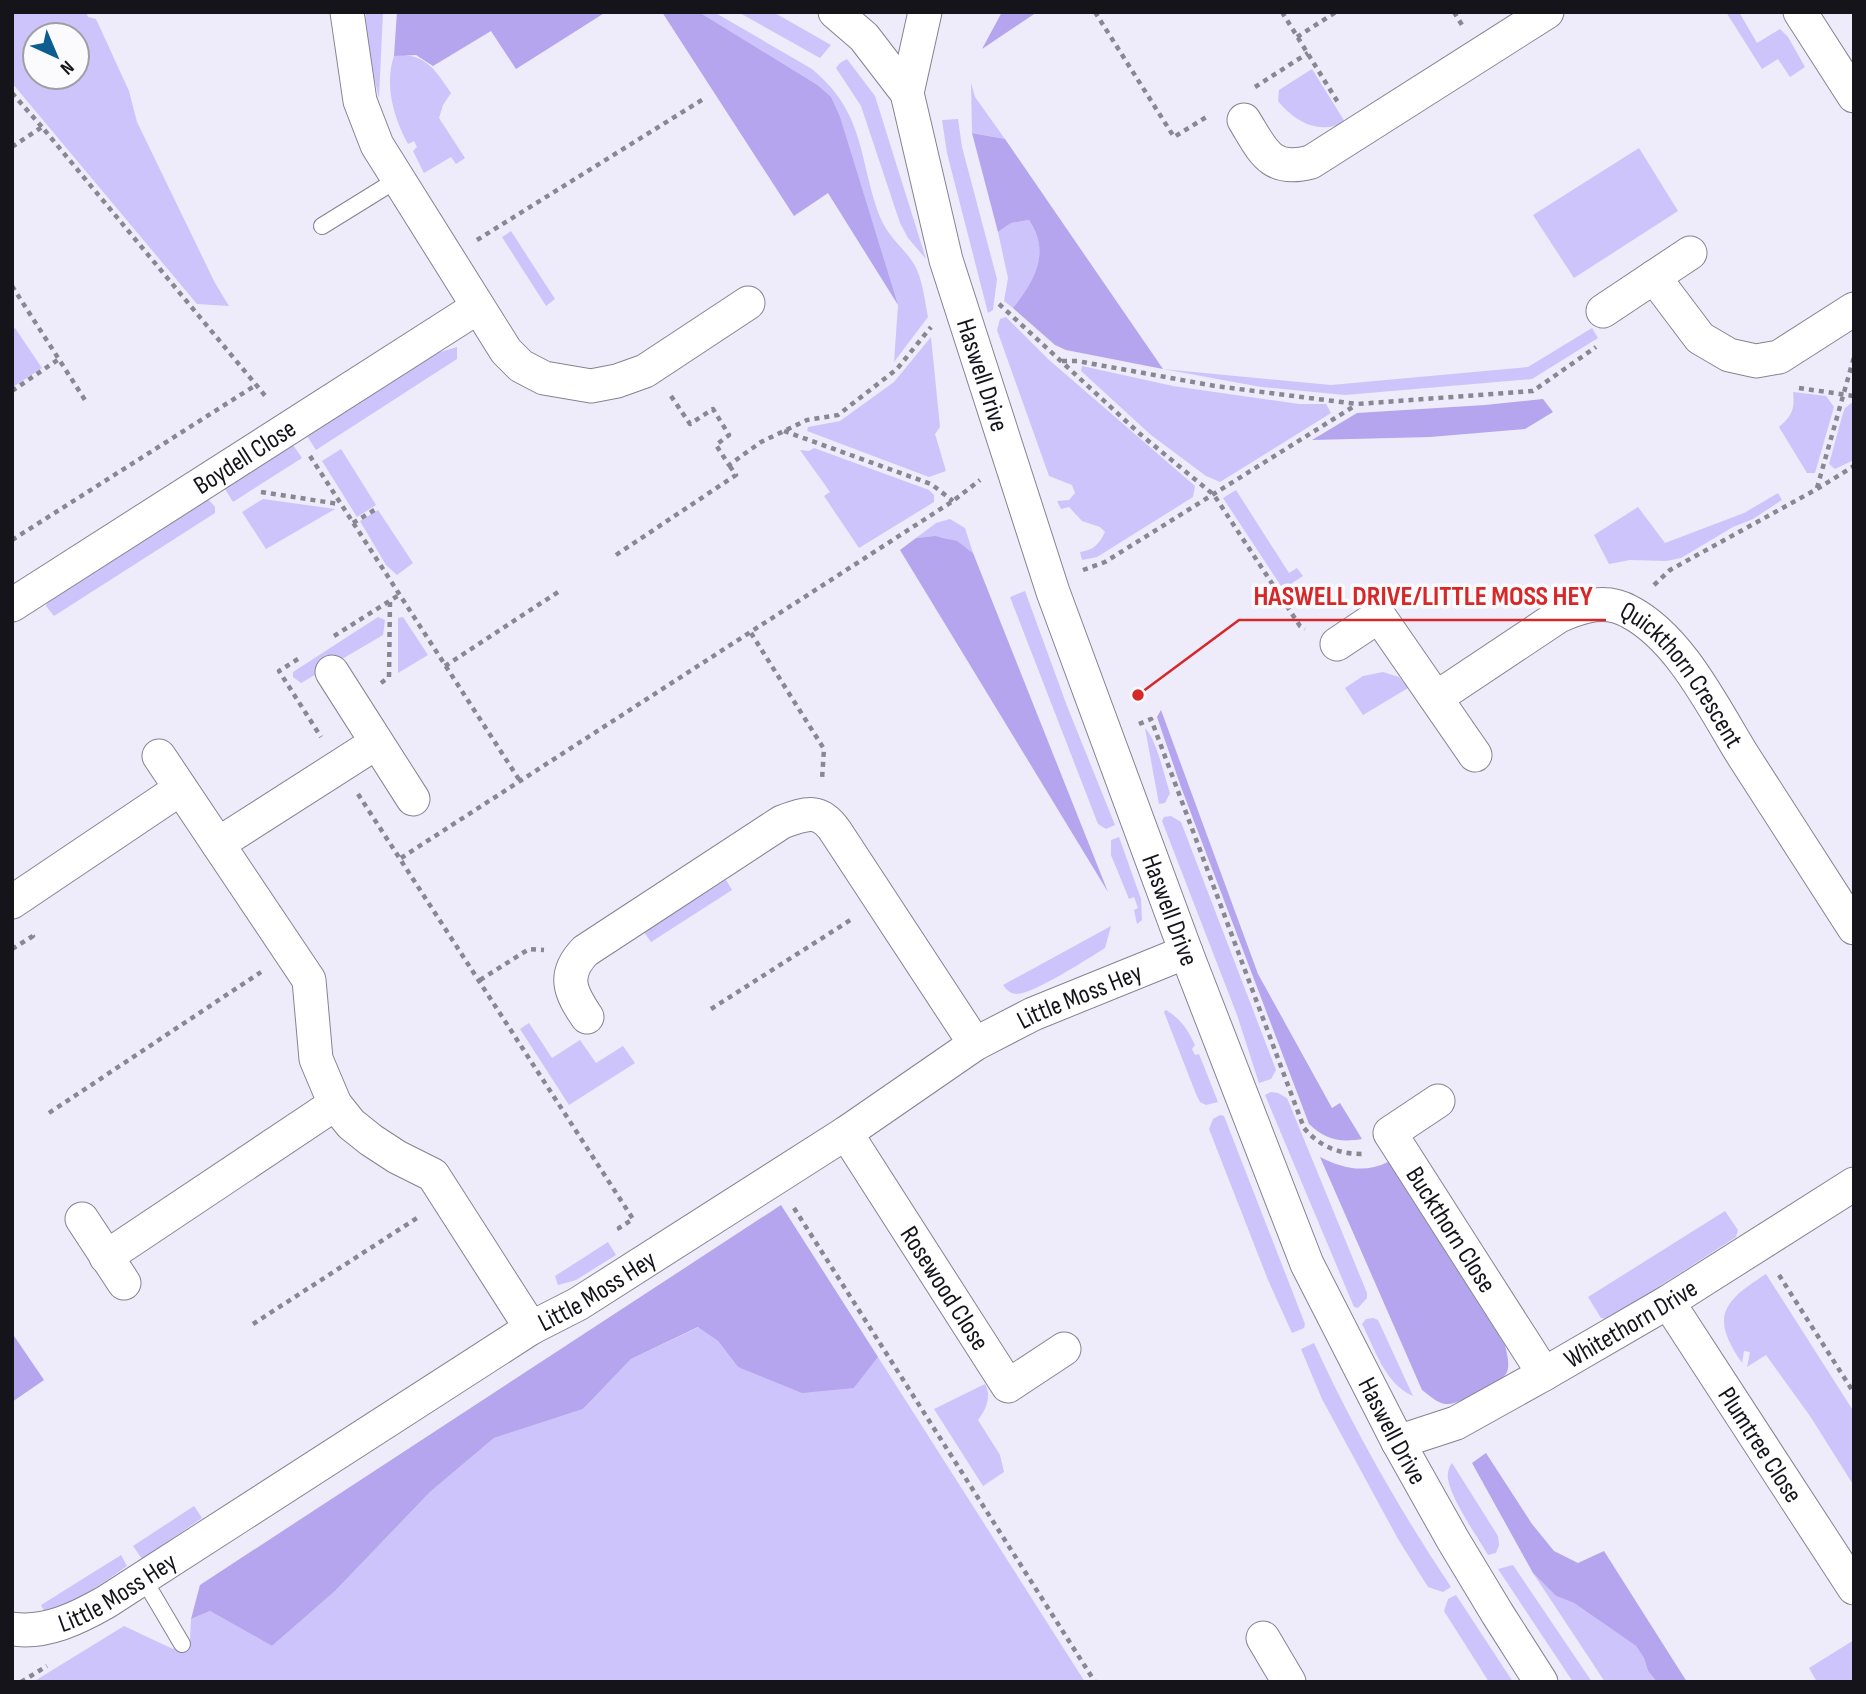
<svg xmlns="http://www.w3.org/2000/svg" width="1866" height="1694" font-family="'Sofia Sans Condensed',sans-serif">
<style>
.green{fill:#cec4fc;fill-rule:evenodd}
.forest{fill:#b4a5ee}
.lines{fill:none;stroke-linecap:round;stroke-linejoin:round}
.service-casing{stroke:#868391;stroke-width:18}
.minor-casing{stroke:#868391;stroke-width:35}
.path{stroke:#8a8793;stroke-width:4.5;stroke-dasharray:5 5;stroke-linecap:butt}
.service{stroke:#fff;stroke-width:16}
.minor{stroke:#fff;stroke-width:33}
.labels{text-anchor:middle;stroke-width:7;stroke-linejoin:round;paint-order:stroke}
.street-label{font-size:26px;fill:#15141a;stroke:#fbfafd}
.leader{fill:none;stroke:#d62828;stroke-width:2.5}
.callout-dot{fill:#d62828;stroke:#fbfafd;stroke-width:2.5}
.callout-label{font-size:28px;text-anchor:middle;font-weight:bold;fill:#d62828;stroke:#fbfafd;stroke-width:7;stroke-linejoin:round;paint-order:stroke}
</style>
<rect width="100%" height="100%" fill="#eeebfb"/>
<!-- green -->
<g class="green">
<path d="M12 12H86L88 17 96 19 129 91 137 122 215 283 229 306 197 304 12 83ZM35 35H77V77H35Z"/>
<path d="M366 12H383L379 98C373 71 363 40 366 12Z"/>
<path d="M699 12H714L812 69C866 114 858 158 880 217 889 240 909 251 917 270 923 284 925 302 928 317L894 362 898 305 816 84Z"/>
<path d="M738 12H773L831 45 820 58Z"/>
<path d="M1726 12H1739L1757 43 1780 29 1788 37 1805 67 1790 77 1778 59 1762 69Z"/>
<path d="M403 55C428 56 438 74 451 93L443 105 439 118 465 158 456 164 451 157 424 173 413 151 417 147 414 141 408 144C394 118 384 85 394 56Z"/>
<path d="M847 59 875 96 926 259 908 238 900 223 861 106 836 68 840 63Z"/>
<path d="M1312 69 1345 122C1319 135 1295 122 1278 101L1279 90Z"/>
<path d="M971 83 975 97 1005 139 972 133Z"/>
<path d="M958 119 962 147 997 279 993 310 988 313 947 153 942 120Z"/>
<path d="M1639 148 1678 211 1574 278 1533 215Z"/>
<path d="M1029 220C1051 254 1036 279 1013 308L1004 301 1008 278 998 232 1011 223Z"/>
<path d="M511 231 555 299 546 306 502 237Z"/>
<path d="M1006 317 1048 359 1195 486 1193 497 1097 557 1082 560 1080 552C1094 550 1099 544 1105 532L1100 527 1082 521 1069 507 1061 509 1057 501 1069 500 1075 493 1072 485 1049 476 997 330 1000 319Z"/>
<path d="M15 328 42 368 13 387 12 330Z"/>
<path d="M1592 328 1598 338 1532 379 1345 395 1261 387 1163 369 1331 385 1528 367Z"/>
<path d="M931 337 940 427 935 434 946 471 929 477 807 431 808 427 840 421 894 382Z"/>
<path d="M457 347V359L316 450 307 436 437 353Z"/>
<path d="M1082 366 1173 386 1299 404H1326L1331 413 1220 482 1206 476 1151 435 1081 371Z"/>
<path d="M1793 392 1826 396 1834 407 1815 473H1807L1779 427C1792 416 1795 409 1793 392Z"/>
<path d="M1854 401V460L1835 469 1829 464 1843 413 1845 408Z"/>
<path d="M293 445 302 458 233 502 225 489Z"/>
<path d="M814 448 929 490 934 495V502L859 548 824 496 830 492 800 450 809 451Z"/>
<path d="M341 449 376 505 357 517 322 461Z"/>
<path d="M1236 490 1289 573 1297 568 1303 576 1283 589 1223 498Z"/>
<path d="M1778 493 1782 500 1753 519 1733 527 1681 558 1666 561 1630 560 1609 564 1594 535 1638 507 1665 543 1744 513Z"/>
<path d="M208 499 215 507V513L54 616 46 606 48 601Z"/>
<path d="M263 499 335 509 266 549 242 512Z"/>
<path d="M378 510 413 563 397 575 386 565 360 521Z"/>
<path d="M950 519 965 528 973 553C953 537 941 535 916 538L936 523Z"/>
<path d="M1025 591 1067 706 1115 825 1106 829 1098 824 1010 597Z"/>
<path d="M378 617 385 620 383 635 301 683 293 677V672Z"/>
<path d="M403 617 428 655 398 673V618Z"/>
<path d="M1383 672 1399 677 1408 688 1363 715 1345 688 1363 676Z"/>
<path d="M1145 728C1157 740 1164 776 1170 793L1165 803 1159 804Z"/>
<path d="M1171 816 1181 822 1276 1070 1271 1079 1259 1083 1237 1015 1162 821 1164 817Z"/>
<path d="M1119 837 1141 899 1142 920 1137 924 1134 910 1138 908 1134 897 1129 899 1111 855V840Z"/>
<path d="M726 880 732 890 651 942 644 932Z"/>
<path d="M1111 926 1105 948C1089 958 1032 995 1016 994 1009 993 1007 990 1003 985Z"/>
<path d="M1166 1010C1181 1019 1188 1030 1195 1045L1192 1049 1195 1055 1199 1054 1218 1102 1206 1105 1200 1102 1196 1094 1164 1012Z"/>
<path d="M529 1023 552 1058 580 1040 596 1063 623 1046 635 1063 569 1105 520 1029Z"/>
<path d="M1271 1092 1278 1093 1287 1098 1367 1293V1298L1358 1308 1354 1307 1265 1095Z"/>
<path d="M1220 1115 1224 1116 1305 1324 1304 1328 1292 1333 1268 1280 1209 1129 1213 1119Z"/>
<path d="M1725 1211 1738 1230 1736 1237 1609 1319 1601 1318 1588 1297Z"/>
<path d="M608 1242 616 1255 576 1280 558 1285 555 1276Z"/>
<path d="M1766 1274 1854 1412V1486L1810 1416 1766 1355 1747 1367 1750 1352 1744 1351 1742 1363C1709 1316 1724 1301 1766 1274Z"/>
<path d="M1373 1318 1378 1320 1413 1396C1385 1384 1375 1349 1362 1324L1366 1319Z"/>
<path d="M699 1327 718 1341 738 1367 854 1388 878 1357 1085 1682H33L124 1626 173 1649 190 1640 191 1619 210 1611 272 1646 335 1591 430 1492 494 1438 583 1409 631 1359Z"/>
<path d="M1314 1343C1353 1428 1399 1509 1451 1587L1443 1592 1428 1587 1398 1539 1322 1399 1301 1349Z"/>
<path d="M985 1384C992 1396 986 1410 978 1420L1000 1455 1004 1472 983 1486 934 1409Z"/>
<path d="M1452 1463 1498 1536 1499 1545 1496 1553 1488 1555C1477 1536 1451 1499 1448 1479 1447 1473 1449 1467 1452 1463Z"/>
<path d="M194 1506 202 1518 142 1559 133 1546Z"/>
<path d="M121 1555 127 1566C100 1585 76 1603 44 1611L41 1605Z"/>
<path d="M1513 1565 1592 1682H1573L1498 1569Z"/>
<path d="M1533 1573 1556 1596 1574 1603 1636 1646 1644 1658 1648 1671 1657 1682H1605Z"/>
<path d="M1456 1595 1513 1682H1489L1444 1611 1448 1599Z"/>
<path d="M1854 1640V1682H1817L1809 1668Z"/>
</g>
<!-- forest -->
<g class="forest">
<path d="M397 12H606L516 69 491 31 433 66 416 55 394 56Z"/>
<path d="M662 12H699L816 84 831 97 840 117 898 305 828 193 794 216Z"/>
<path d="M1002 12H1037L982 49Z"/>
<path d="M972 133 1005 139 1163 369 1066 350 1055 345 1013 308C1035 280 1051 253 1029 220L1011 223 998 232Z"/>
<path d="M1543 399 1553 412 1525 429 1430 437 1312 440 1357 413 1485 405Z"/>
<path d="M935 536 957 541 973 553 1108 892 900 550 916 538Z"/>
<path d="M1161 710 1258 974 1332 1108 1340 1103 1362 1139C1339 1143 1325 1139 1309 1124L1181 787 1157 717Z"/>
<path d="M1320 1157C1342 1168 1364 1174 1388 1162L1505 1345C1507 1354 1510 1364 1507 1372 1503 1383 1457 1406 1445 1404 1437 1403 1429 1395 1422 1390Z"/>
<path d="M781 1205 878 1357 854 1388 802 1393 738 1367 718 1341 698 1327 631 1359 583 1409 494 1438 430 1492 335 1591 272 1646 210 1611 191 1619 200 1585Z"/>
<path d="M12 1333 44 1380 12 1402Z"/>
<path d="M1486 1453 1532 1524 1554 1551 1578 1563 1604 1551 1687 1682H1657L1648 1671 1644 1658 1636 1646 1574 1603 1556 1596 1533 1573 1472 1463Z"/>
</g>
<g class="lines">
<defs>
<g id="service">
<path d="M322 226 398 179"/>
<path d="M143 1578 182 1644"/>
</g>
<g id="minor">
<path d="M347 12 360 101 377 145 506 351 521 366 544 378 591 386 617 381 645 371 748 303"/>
<path id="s1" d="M835 12 864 37 907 93 946 260 1053 592 1186 952 1307 1264 1398 1442 1453 1540 1497 1613 1541 1682"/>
<path d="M1800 12 1854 96"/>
<path d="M907 93 925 12"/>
<path d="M1244 120C1263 151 1270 173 1311 162L1547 12"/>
<path d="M1654 277 1700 338 1729 355 1756 361 1779 357 1854 309"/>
<path d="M1603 311 1690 253"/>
<path id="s2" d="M12 605 478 307"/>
<path d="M1337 644 1379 616 1475 755"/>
<path d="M332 672 413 799"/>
<path id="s3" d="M1436 698 1559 616C1582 606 1606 598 1630 612 1681 639 1714 709 1744 757 1781 814 1817 871 1854 928"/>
<path d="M159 756 309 980 316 1059 335 1104 351 1124 371 1140 397 1157 433 1175 531 1328"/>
<path d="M218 844 376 743"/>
<path d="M12 902 180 789"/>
<path d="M587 1017C570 992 562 975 585 951L782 822C807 813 820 808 836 832L975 1044"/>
<path id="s4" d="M1438 1101 1390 1133 1544 1374"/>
<path id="s5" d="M846 1133 1008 1386 1064 1349"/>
<path d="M82 1219 124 1283"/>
<path d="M106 1257 335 1104"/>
<path id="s6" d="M1668 1302 1854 1588"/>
<path id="s7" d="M1398 1442 1456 1423 1544 1374 1668 1302 1854 1184"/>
<path id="s8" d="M12 1629C46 1634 78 1618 106 1602L531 1328 578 1304 846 1133 975 1044 1033 1014 1186 952"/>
<path d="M1263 1638 1289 1682"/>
</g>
</defs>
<!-- service casing -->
<use href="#service" class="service-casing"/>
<!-- minor casing -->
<use href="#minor" class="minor-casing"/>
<!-- path -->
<g class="path">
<path d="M1095 12 1174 137 1208 116"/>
<path d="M1282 12 1339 104"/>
<path d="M1454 12 1462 25"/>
<path d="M1297 37 1336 12"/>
<path d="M1255 87 1308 53"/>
<path d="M12 93 42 127"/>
<path d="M12 147 42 127 267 398"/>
<path d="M477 240 705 98"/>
<path d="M12 286 85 400"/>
<path d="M999 304 1140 434 1214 495 1300 626 1305 629"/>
<path d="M1062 361H1077L1215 386 1357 404 1533 391 1596 347"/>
<path d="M1799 388 1854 396"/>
<path d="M12 391 59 359"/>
<path d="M671 396 690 424 713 409 729 435 716 445 729 465 761 442 807 420 838 415 897 369 931 327"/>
<path d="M784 431 931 484 953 501"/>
<path d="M310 456 520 781"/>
<path d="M1817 488 1854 357"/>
<path d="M261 492 339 504"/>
<path d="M353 523 376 509"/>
<path d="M12 540 256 385"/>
<path d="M616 555 736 475 729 465"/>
<path d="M1083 570 1105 562 1356 405"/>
<path d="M1654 585 1670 570 1817 489 1854 466"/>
<path d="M751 633 824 749 822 779"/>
<path d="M334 636 399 595"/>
<path d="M298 659 279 671 321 737"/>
<path d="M445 666 558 592"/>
<path d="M381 683 389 677 390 600"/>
<path d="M1139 724 1151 719 1304 1128C1319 1146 1338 1154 1362 1154"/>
<path d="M358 794 633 1219 619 1228 623 1234"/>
<path d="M401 858 953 501 980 480"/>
<path d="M12 949 33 936 31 933"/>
<path d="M480 980 529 949 544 950"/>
<path d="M711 1009 852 919"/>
<path d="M49 1113 261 972"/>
<path d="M794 1208 1095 1682"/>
<path d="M1779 1275 1854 1393"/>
<path d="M253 1324 417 1218"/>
<path d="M21 1682 47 1666"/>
</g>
<!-- service -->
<use href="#service" class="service"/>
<!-- minor -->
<use href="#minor" class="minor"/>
</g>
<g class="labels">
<!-- street labels -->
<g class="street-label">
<text dy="9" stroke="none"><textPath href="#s1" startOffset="401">Haswell Drive</textPath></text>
<text dy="9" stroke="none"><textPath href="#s2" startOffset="276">Boydell Close</textPath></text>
<text dy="9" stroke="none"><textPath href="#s3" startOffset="304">Quickthorn Crescent</textPath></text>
<text dy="9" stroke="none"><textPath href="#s1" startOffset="968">Haswell Drive</textPath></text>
<text dy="9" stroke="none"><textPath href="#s8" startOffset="1248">Little Moss Hey</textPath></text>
<text dy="9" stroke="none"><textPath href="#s4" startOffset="172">Buckthorn Close</textPath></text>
<text dy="9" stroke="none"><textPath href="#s5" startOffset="184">Rosewood Close</textPath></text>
<text dy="9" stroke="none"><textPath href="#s8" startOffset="681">Little Moss Hey</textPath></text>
<text dy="9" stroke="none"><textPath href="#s7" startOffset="262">Whitethorn Drive</textPath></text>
<text dy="9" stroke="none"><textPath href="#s1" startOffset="1535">Haswell Drive</textPath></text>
<text dy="9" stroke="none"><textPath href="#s6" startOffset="170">Plumtree Close</textPath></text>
<text dy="9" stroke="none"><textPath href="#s8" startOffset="114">Little Moss Hey</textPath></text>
</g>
</g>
<!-- callouts -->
<path class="leader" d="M1138 695L1239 620H1606"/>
<circle class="callout-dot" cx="1138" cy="695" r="7"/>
<g class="callout-label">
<text x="1423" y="605">HASWELL DRIVE/LITTLE MOSS HEY</text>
</g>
<!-- border -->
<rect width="1866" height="1694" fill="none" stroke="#15141a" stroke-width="28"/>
<!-- north arrow -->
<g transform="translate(56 56) rotate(136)"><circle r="33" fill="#fbfafd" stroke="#9f9ea2" stroke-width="2"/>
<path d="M0-5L12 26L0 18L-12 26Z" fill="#0c5d90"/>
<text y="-10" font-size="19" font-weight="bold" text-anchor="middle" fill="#15141a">N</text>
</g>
</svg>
